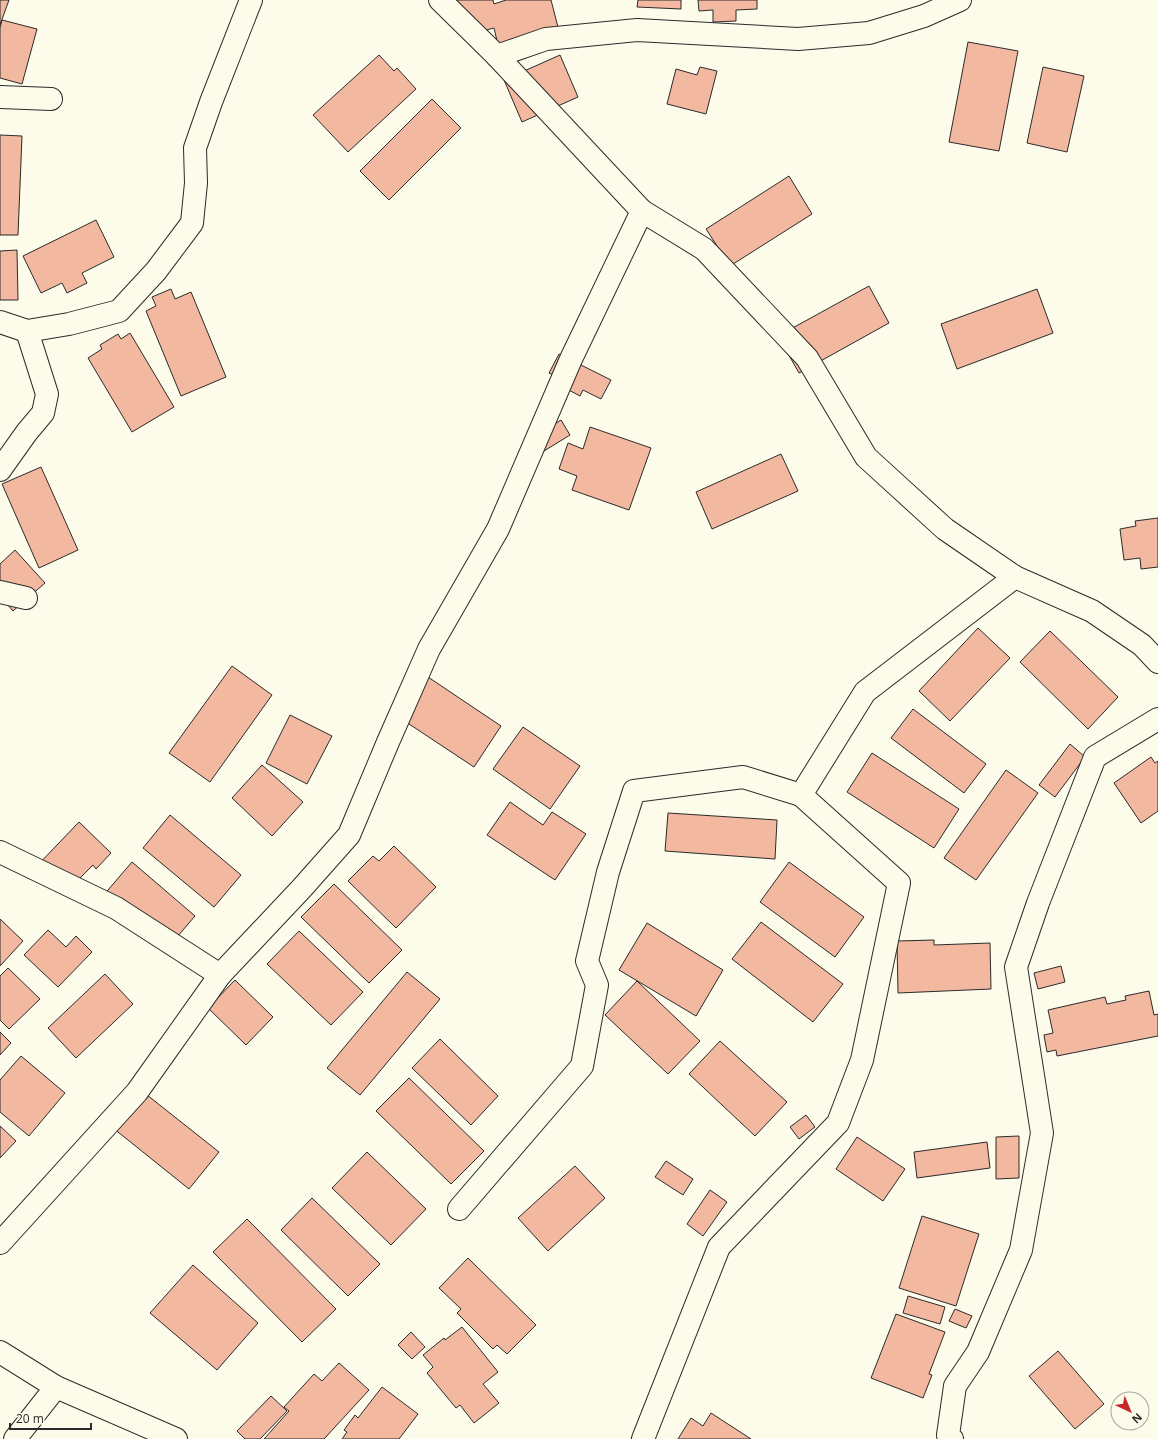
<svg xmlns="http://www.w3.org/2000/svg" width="1158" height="1439" font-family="'Open Sans',sans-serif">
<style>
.building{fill:#f2b8a0;stroke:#2b2b2b}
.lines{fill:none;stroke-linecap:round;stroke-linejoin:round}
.minor-casing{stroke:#2b2b2b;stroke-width:24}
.minor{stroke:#fdfbea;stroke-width:22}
</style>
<rect width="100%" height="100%" fill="#fdfbea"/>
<!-- building -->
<g class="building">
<path d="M0 0H9L0 25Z"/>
<path d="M451 0H493L494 4 506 0H551L560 35 498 45 494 28 463 36 461 28 455 30 447 1Z"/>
<path d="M638 0H681V9L637 7Z"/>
<path d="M698 0H757V9L736 10V21L713 22V10L699 11Z"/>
<path d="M2 20 37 29 22 84 0 78V28Z"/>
<path d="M968 42 1018 51 999 151 949 142Z"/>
<path d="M379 55 394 71 397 68 416 89 348 152 313 115Z"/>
<path d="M560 55 578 97 522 122 504 80Z"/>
<path d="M700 67 717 71 706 114 667 104 676 69 697 75Z"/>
<path d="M1043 67 1084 76 1067 152 1027 143Z"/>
<path d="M432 99 461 128 389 200 360 171Z"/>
<path d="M0 135 22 136 18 235H0Z"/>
<path d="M789 176 812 214 730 266 706 229Z"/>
<path d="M96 220 114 257 82 273 87 283 67 293 62 283 41 293 23 256Z"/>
<path d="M17 250 18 300H0V251Z"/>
<path d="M869 286 889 323 799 373 778 336Z"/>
<path d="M171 289 175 299 191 292 226 377 181 396 146 311 156 306 152 297Z"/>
<path d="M1037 289 1053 333 957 369 941 324Z"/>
<path d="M130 333 174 407 132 432 88 358 102 349 100 345 118 334 121 339Z"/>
<path d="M559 354 611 380 601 399 583 390 580 396 563 387 566 381 549 373Z"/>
<path d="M561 420 570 435 544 451 535 436Z"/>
<path d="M590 427 651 448 629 510 572 490 577 476 559 469 568 443 583 449Z"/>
<path d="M781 454 798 491 712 529 696 492Z"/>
<path d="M41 467 78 550 39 568 2 484Z"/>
<path d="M1158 518V567L1141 569 1140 558 1124 560 1120 529 1136 526 1135 521Z"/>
<path d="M15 550 45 583 13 611 0 596V564Z"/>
<path d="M978 628 1010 658 950 721 919 691Z"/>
<path d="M1050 631 1118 697 1088 729 1020 662Z"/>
<path d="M232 666 272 695 210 782 169 753Z"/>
<path d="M428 677 501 726 474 767 400 718Z"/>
<path d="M913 709 986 764 964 793 891 738Z"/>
<path d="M290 715 332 736 307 784 266 763Z"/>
<path d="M523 727 580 766 550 809 493 769Z"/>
<path d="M1070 744 1085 757 1055 797 1039 785Z"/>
<path d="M872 753 959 809 934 848 847 792Z"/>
<path d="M1151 757 1155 763 1158 761V811L1141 823 1114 783Z"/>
<path d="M262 765 303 802 272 836 232 798Z"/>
<path d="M1006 770 1038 793 976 880 944 858Z"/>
<path d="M510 802 543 825 552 812 586 834 555 880 487 835Z"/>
<path d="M668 813 777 820 775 859 665 851Z"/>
<path d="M170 815 241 875 214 907 143 848Z"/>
<path d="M79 822 111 853 96 869 93 865 63 895 35 868Z"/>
<path d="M394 846 436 887 396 928 348 881 373 856 379 861Z"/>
<path d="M132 862 195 916 165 951 102 897Z"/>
<path d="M789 862 864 917 835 957 760 902Z"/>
<path d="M334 884 402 950 369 983 301 917Z"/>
<path d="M0 919 23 941 0 966Z"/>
<path d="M761 922 843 984 813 1022 732 959Z"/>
<path d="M647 923 723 970 696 1016 619 970Z"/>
<path d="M48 930 66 947 76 936 92 952 58 987 24 955Z"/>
<path d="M299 931 363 992 331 1025 267 964Z"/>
<path d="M934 940V945L990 943 991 989 898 993 897 941Z"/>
<path d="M1061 966 1065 982 1038 989 1034 973Z"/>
<path d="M8 968 40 999 9 1029 0 1020V976Z"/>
<path d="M407 972 440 999 360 1095 327 1068Z"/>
<path d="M105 974 133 1004 76 1058 48 1028Z"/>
<path d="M235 980 273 1017 246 1045 208 1008Z"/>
<path d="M637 981 700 1041 668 1074 605 1015Z"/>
<path d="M1149 991 1154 1015 1158 1014V1036L1057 1056 1056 1050 1047 1052 1044 1035 1053 1033 1048 1010 1105 997 1107 1004 1126 1000 1125 996Z"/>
<path d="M0 1032 11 1043 0 1055Z"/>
<path d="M440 1039 498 1096 471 1125 412 1068Z"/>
<path d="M720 1041 787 1102 755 1136 689 1074Z"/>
<path d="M21 1056 65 1093 29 1136 0 1112V1080Z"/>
<path d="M409 1078 484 1151 451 1184 376 1111Z"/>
<path d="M142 1091 219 1152 189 1189 113 1128Z"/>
<path d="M806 1115 815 1127 799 1139 790 1127Z"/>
<path d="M0 1126 16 1141 0 1158Z"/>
<path d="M1019 1136V1178L996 1179V1137Z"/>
<path d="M857 1137 905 1169 883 1201 836 1169Z"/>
<path d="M987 1142 990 1168 917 1178 914 1152Z"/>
<path d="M367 1152 426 1209 391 1245 332 1188Z"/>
<path d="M666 1161 693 1179 683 1195 655 1177Z"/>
<path d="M575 1166 605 1198 548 1251 518 1218Z"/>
<path d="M710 1190 727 1202 703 1236 687 1224Z"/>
<path d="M312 1198 380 1264 348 1296 281 1230Z"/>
<path d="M922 1216 979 1234 956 1306 899 1288Z"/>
<path d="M247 1219 336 1309 302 1342 213 1252Z"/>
<path d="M468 1258 536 1325 507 1354 497 1345 493 1349 457 1313 461 1309 439 1288Z"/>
<path d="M193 1265 258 1323 217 1370 150 1313Z"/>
<path d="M908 1296 945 1307 940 1324 903 1313Z"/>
<path d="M955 1309 972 1316 966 1328 949 1321Z"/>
<path d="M896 1314 945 1332 929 1374 932 1375 923 1398 871 1378Z"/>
<path d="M462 1327 498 1372 483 1384 499 1403 474 1423 460 1405 456 1408 427 1373 433 1367 423 1355 444 1338 445 1340Z"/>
<path d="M411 1332 425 1347 412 1359 398 1345Z"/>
<path d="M1058 1351 1104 1404 1075 1429 1029 1376Z"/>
<path d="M339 1363 369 1390 324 1439H264L289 1411 284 1407 314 1374 322 1381Z"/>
<path d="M382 1387 418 1414 399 1439H342L347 1432 344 1430 355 1415 358 1418Z"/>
<path d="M271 1396 287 1411 260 1439H245L237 1431Z"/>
<path d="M711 1413 751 1439H678L691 1418 703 1426Z"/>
</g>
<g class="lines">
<defs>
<g id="minor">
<path d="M440 0 497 56 642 211"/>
<path d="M497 56 546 39 637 30 798 39 869 33 924 16 960 0"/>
<path d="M0 97 51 99"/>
<path d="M0 322 27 331 69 324 119 311 156 271 192 223 196 183 195 148 211 102 251 0"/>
<path d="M0 470 27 432 43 413 47 394 27 331"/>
<path d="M0 592 26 598"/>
<path d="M0 852 116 908 220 975"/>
<path d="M459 1209 582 1066 597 985 587 961 608 872 634 791 743 777 801 795"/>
<path d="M0 1243 137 1092 220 975 302 888 349 835 388 742 429 649 498 529 571 359 642 211 704 249 807 358 866 457 945 529 1015 577 1092 611 1142 645 1158 662"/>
<path d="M0 1352 56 1387 176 1439"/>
<path d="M15 1439 56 1387"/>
<path d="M643 1439 719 1247 838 1123 862 1060 899 883 801 795 865 692 1015 577"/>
<path d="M952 1439 948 1435 955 1386 978 1352 1021 1250 1042 1133 1016 967 1038 903 1095 757 1158 719"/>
</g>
</defs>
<!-- minor casing -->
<use href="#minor" class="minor-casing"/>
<!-- minor -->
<use href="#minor" class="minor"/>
</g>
<!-- north arrow -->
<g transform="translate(1130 1411) rotate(136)"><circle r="19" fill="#fdfbea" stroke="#a9a89e"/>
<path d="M0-3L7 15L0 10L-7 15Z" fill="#c62828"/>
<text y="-6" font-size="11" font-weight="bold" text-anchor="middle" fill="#2b2b2b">N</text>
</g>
<!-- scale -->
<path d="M10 1423v6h81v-6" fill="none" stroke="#2b2b2b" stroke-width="2"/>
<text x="16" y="1423" font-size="12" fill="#2b2b2b" stroke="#fdfbea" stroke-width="3" paint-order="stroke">20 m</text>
</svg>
